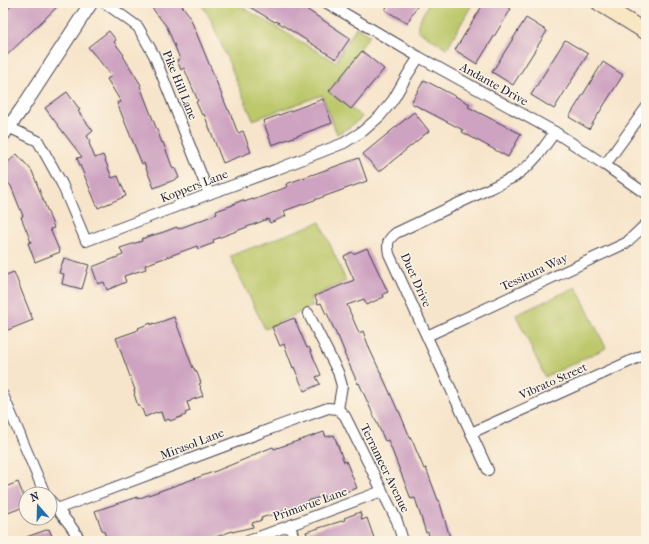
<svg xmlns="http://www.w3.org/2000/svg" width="649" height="544" font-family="'IM FELL French Canon',serif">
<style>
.green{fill:#bcc86a;stroke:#6f7552}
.building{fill:#cea3c1}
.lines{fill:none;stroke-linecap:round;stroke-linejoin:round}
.minor-casing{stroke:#423f51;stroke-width:12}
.tertiary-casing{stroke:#423f51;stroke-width:15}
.secondary-casing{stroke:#423f51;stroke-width:17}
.minor{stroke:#fff;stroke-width:10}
.tertiary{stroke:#fff;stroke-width:13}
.secondary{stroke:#f8e7c3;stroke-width:15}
.labels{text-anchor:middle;stroke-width:3;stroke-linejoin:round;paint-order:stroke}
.street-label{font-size:12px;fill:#22223b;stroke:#fcf5e5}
</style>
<rect width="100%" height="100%" fill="#fcf5e5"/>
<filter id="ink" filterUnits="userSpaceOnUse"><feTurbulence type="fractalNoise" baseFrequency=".025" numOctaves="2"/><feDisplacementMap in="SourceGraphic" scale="8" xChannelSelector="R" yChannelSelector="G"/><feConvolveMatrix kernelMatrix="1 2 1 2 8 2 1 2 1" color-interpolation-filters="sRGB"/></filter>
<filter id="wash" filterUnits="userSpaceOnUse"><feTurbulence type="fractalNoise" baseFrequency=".012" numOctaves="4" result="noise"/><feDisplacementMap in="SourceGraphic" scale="16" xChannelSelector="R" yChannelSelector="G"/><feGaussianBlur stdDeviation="0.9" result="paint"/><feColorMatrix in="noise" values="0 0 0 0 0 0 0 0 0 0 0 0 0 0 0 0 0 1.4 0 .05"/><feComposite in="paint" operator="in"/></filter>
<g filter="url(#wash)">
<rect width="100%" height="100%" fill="#f7e5cb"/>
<!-- green -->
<g class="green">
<path d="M201 3H235L336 62 356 27 370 35 329 92 362 117 350 127 337 134 322 95 253 120 211 20Z"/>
<path d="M429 3H473L447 48 418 31V23Z"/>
<path d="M320 222 346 281 310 298 313 306 265 329 230 256Z"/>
<path d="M576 287 606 348 545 377 516 315Z"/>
</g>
<g id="blocks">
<!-- building -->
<g class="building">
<path d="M14 3H61L3 59V14Z"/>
<path d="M148 3H180L189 15 228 110H229L238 133 243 131 251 152 223 163 204 114 202 115 196 102 198 101 184 68 181 70 177 60 180 59 167 27Z"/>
<path d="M243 3H297L350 38 336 59 276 21 275 22Z"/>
<path d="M389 3H419L407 23 385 10Z"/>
<path d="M484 3H500L511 9 477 64 455 50Z"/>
<path d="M526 18 547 31 513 85 492 72Z"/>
<path d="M109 31 116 40 114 42 124 55 123 56 141 85 140 86 162 143 163 142 173 169 175 168 179 178 154 188 144 163 142 164 117 103 121 102 107 79 112 76 88 47Z"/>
<path d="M565 40 588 54 554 109 531 95Z"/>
<path d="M362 51 384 69 351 109 329 91Z"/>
<path d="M603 62 623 75 589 129 569 117Z"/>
<path d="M424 80 470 104 468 107 521 134 508 157 462 132 463 130 411 103Z"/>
<path d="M67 92 80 110 78 111 93 131 87 136 90 141 89 143 95 158 103 155 112 178 118 176 126 196 98 208 77 158 82 157 45 108Z"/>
<path d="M323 99 332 123 272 145 263 121Z"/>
<path d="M414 112 429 131 379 172 363 154Z"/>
<path d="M17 154 32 171 54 228 50 229 60 252 35 262 28 243 31 242 21 217 23 216 11 186 3 177V167Z"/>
<path d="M359 158 367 181 284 211 286 216 270 223 268 219 213 240 214 243 198 249 197 246 145 265 146 269 124 276 126 282 107 290 104 282 98 284 92 267 123 255 120 248 142 241 141 239 160 233H161L177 227 178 229 217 214 216 211 233 205V204L243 200 244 202 253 199V200L287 187 286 184Z"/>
<path d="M367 248 388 292 383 294 384 297 366 305 364 299 347 305 359 333 363 331 370 350 385 382 398 411H399L411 440H412L424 469 426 468 438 500H439L451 541H430L428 532 426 533 415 498 411 499 388 440 385 441 359 383 358 384 344 353H345L338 336H337L327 313 326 314 321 303 318 304 315 296 354 280 346 262 344 256 352 252 353 254Z"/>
<path d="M64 258 89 265 82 289 62 284 64 274 59 273Z"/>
<path d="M14 272 33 320 3 332V276Z"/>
<path d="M174 317 193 368H194L195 371 196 370 201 383 199 384 201 387 200 388 203 396 191 400V401L187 402 190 411 185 413 186 415 170 421 169 419 164 421 161 412 157 413 156 412 145 417 142 409H141L140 406H138L134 394 135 393 134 390H135L116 338 136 331 139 329 138 328 151 323V325L154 323 155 324Z"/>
<path d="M294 318 307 348 309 347 321 375 316 377 320 384 304 391 294 367 293 368 284 344 280 346 272 327Z"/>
<path d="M324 432 326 437 334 435 344 462 346 461 357 488 325 500 324 496 307 501 308 503 261 518 262 520 252 523 253 527 232 532V531L205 541H195L194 537 184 541H108L103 530H102L95 511 137 497V499L216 471 255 455V454L273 447 274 449Z"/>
<path d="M18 482 26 502V506L3 515V488Z"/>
<path d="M360 512 362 520 367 518 375 541H309L306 532 345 520 344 518Z"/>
<path d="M49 529 54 541H18V540Z"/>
</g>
</g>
</g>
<g filter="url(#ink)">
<use href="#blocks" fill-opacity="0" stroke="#423f51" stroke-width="1"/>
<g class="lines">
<defs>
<g id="minor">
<path d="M105 3 138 27 154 55 209 194"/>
<path d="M327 3 419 57 555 132 605 165 646 194"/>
<path d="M3 123 8 127 38 141 62 184 86 241 209 194 275 170 344 143 363 131 380 116 393 100 408 74 419 57"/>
<path d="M605 165 646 108"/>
<path d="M308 313 338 372 342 386 338 409"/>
<path d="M427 336 626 243 646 224"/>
<path d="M3 395 45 494"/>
<path d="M338 409 345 416 397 521 403 541"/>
<path d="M471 433 646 354"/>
<path d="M488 470 389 254C387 243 387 240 396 233L514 177 529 165 539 154 555 132"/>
<path d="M50 500 70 525 81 541"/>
<path d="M57 509 281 425 328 408 338 409"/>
<path d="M290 526 295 541"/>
<path d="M248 541 382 491"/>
</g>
<path id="tertiary" d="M3 135 21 110 91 3"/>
<path id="secondary" d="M599 3 646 32"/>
</defs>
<!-- minor casing -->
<use href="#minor" class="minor-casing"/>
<!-- tertiary casing -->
<use href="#tertiary" class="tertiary-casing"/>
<!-- secondary casing -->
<use href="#secondary" class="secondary-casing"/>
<!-- minor -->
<use href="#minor" class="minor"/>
<!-- tertiary -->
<use href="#tertiary" class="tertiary"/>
<!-- secondary -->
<use href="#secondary" class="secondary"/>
</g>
</g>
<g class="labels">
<!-- street labels -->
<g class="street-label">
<text transform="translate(494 84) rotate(29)" y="4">Andante Drive</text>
<text transform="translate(180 85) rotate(68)" y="4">Pike Hill Lane</text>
<text transform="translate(194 186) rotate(-21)" y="4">Koppers Lane</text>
<text transform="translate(534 272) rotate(-25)" y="4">Tessitura Way</text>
<text transform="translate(416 280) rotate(66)" y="4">Duet Drive</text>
<text transform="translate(553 381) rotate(-24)" y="4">Vibrato Street</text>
<text transform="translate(192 444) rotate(-21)" y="4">Mirasol Lane</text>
<text transform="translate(385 468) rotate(64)" y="4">Terrameer Avenue</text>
<text transform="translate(310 504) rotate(-20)" y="4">Primavue Lane</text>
</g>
</g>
<!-- margin -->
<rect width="649" height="544" fill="none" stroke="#fcf5e5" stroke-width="16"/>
<!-- north arrow -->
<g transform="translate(38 506) rotate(340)"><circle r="19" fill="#fcf5e5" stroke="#a5a1a1"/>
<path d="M0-3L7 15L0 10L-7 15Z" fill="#1f6fb2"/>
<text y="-6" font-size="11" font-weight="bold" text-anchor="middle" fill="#22223b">N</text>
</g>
</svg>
